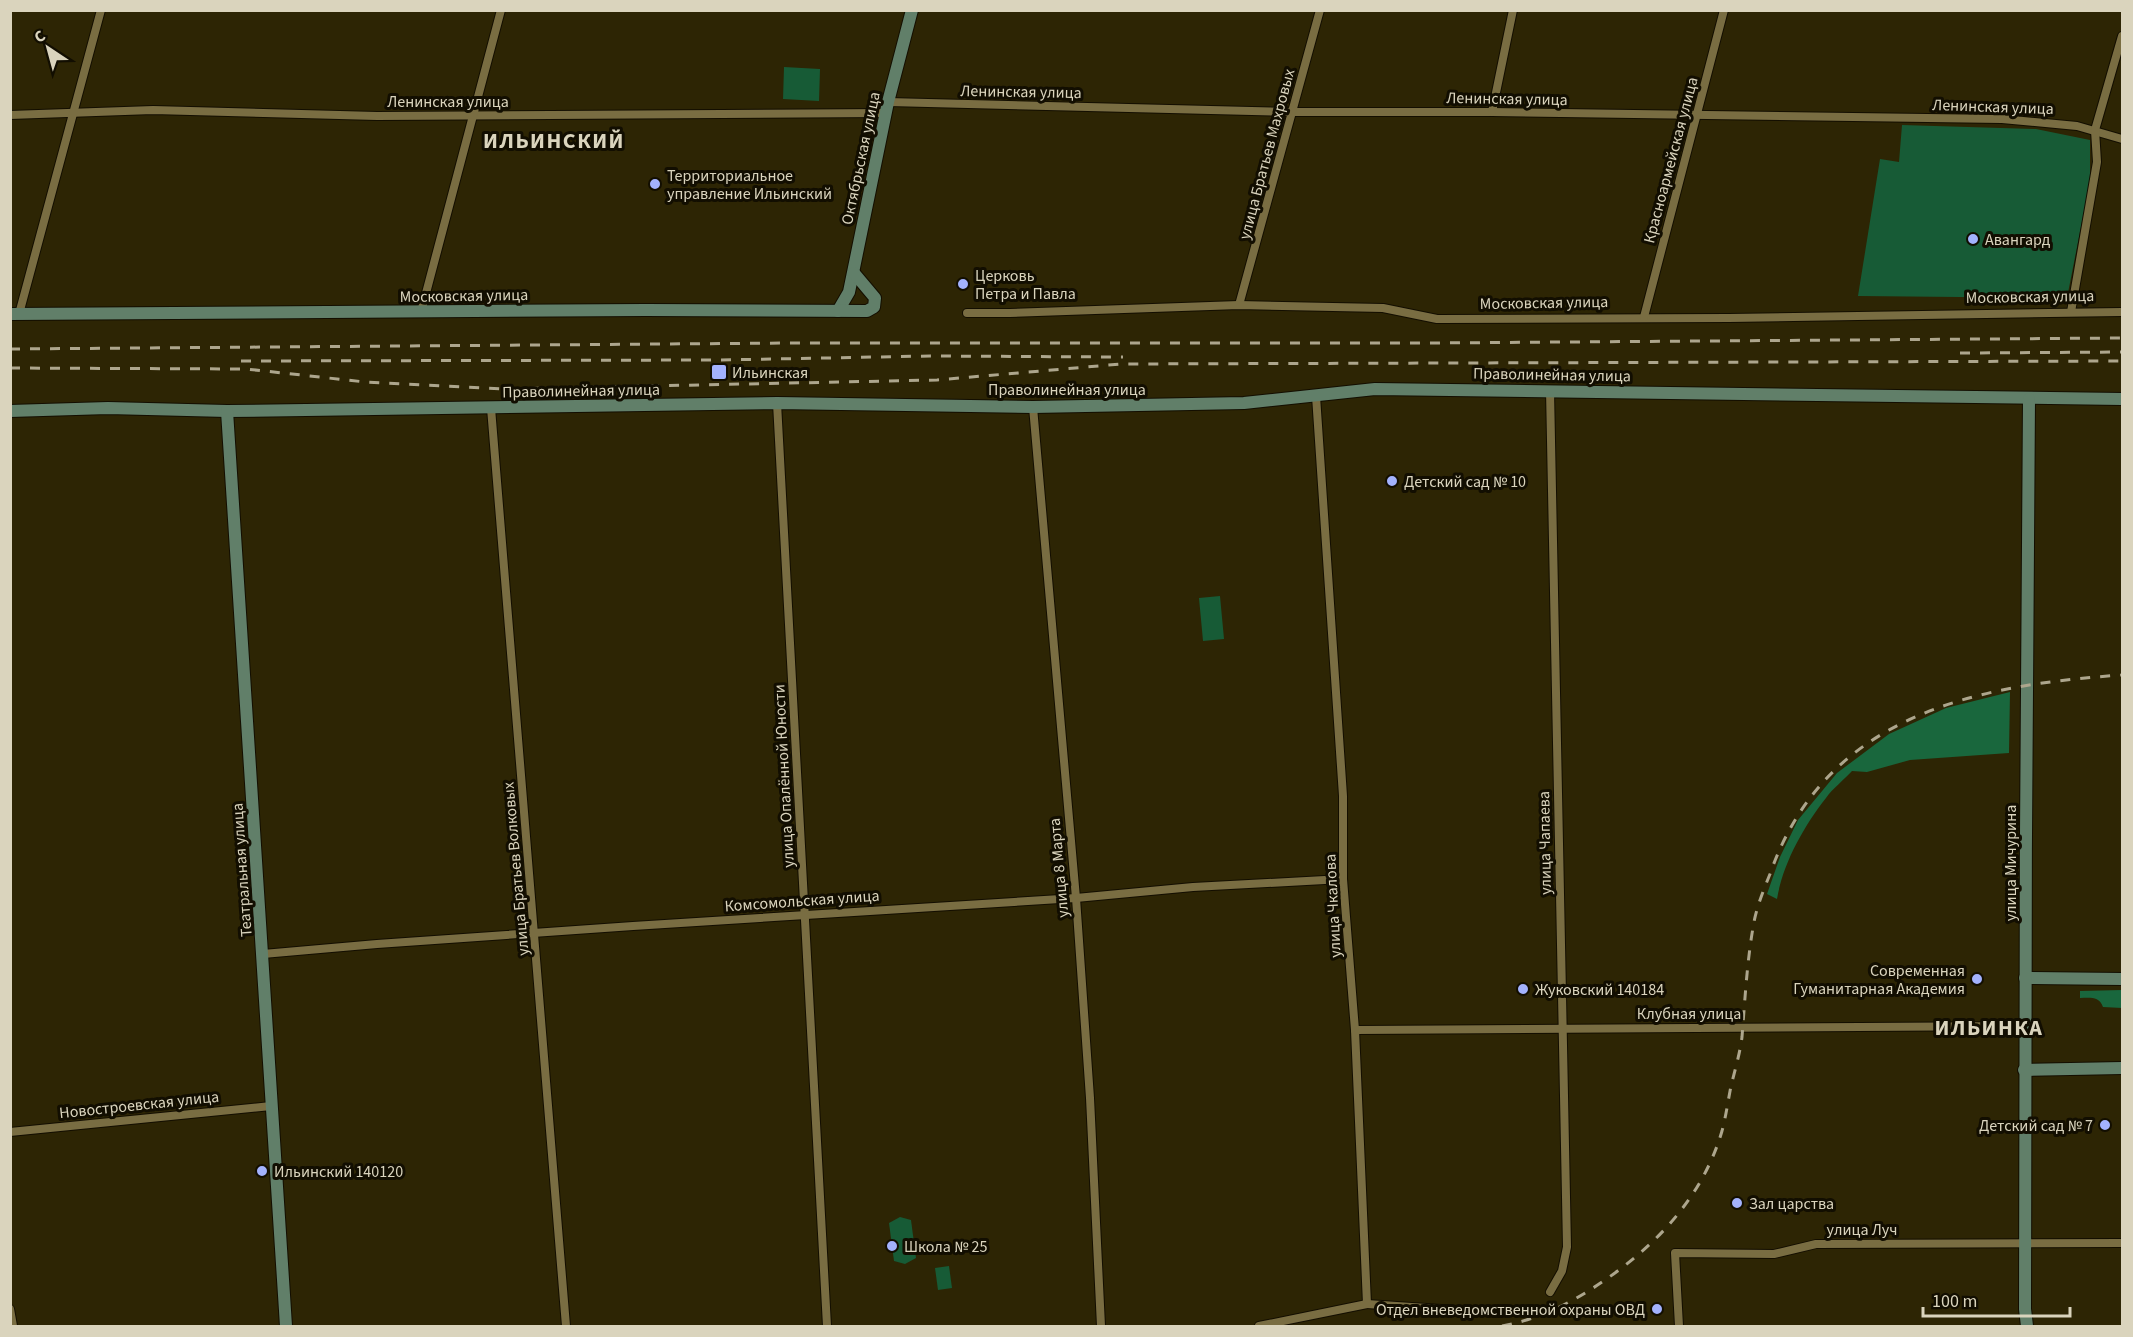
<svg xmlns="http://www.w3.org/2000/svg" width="2133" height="1337" font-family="'Source Sans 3',sans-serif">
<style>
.green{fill:#175b36}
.forest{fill:#19673d}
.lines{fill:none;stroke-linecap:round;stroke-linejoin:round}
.street-casing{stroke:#130e00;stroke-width:10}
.secondary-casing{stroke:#130e00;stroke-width:14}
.street{stroke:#796d42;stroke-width:8}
.secondary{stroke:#617f69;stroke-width:12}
.rail{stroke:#ada68d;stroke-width:3;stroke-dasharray:10 10;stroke-linecap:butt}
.poi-dot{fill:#a3b2fd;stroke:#120e01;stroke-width:2}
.labels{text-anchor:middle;stroke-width:6;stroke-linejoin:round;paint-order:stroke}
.street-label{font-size:16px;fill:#dad4bd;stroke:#120e01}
.poi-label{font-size:16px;fill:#dad4bd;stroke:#120e01;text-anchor:start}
.district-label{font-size:22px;font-weight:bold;letter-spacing:1.5px;fill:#dad4bd;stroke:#120e01}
</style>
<rect width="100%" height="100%" fill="#2d2504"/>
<!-- green -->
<g class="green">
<path d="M784 67 820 69 819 101 783 99Z"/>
<path d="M1902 125 2036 129 2090 140V181L2067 298 1858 296 1880 159 1899 162Z"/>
<path d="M1220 596 1224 639 1203 641 1199 598Z"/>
<path d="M900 1217 911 1220 916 1258 905 1264 894 1261 889 1223Z"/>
<path d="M949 1266 952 1288 938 1290 935 1268Z"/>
</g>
<!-- forest -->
<g class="forest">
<path d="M2010 692 2009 753 1910 760 1867 772 1852 771C1844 780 1833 788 1826 798 1804 826 1783 863 1777 899L1767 894 1780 857 1798 820 1837 773 1889 734 1946 708Z"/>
<path d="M2122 990V1008L2103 1007C2099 996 2090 998 2080 998V991Z"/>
</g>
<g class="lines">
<defs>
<g id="street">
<path d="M888 102 1293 112H1492L2002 119 2077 126 2122 139"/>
<path d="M1492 112 1513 10"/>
<path d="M10 115 153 110 377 116 886 113"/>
<path d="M1239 305 1320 10"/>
<path d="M421 312 501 10"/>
<path d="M2071 312 2097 162 2095 130 2122 36"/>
<path d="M967 313H1010L1239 305 1383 308 1437 319 1729 318 2122 312"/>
<path d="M19 314 101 10"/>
<path d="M1644 317 1724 10"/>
<path d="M777 403 827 1326"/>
<path d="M1033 407 1076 898 1090 1098 1101 1326"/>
<path d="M491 408 566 1326"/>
<path d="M263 954 377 944 633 926 1076 898 1193 887 1343 879"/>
<path d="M1355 1030 2024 1026"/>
<path d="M10 1132 271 1106"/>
<path d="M1550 1292 1562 1271 1567 1247 1550 390"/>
<path d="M1367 1304 1501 1313"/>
<path d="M10 1309 13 1326"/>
<path d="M1259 1326 1367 1304 1355 1030 1343 879V796L1316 396"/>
<path d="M1679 1326 1675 1253 1774 1254 1816 1244 2122 1243"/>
</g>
<g id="secondary">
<path d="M838 311 849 292 888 102 912 10"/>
<path d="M10 314 646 310 867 311 874 307 875 298 854 273"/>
<path d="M10 411 108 408 227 411 306 410 777 403 1033 407 1244 403 1375 389 2122 399"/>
<path d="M227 411 286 1326"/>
<path d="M2025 978 2122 979"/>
<path d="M2024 1070 2122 1068"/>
<path d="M2027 1326 2025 1309C2024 1006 2027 702 2029 399"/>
</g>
</defs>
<!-- street casing -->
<use href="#street" class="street-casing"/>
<!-- secondary casing -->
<use href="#secondary" class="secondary-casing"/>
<!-- street -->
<use href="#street" class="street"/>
<!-- secondary -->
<use href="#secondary" class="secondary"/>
<!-- rail -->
<g class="rail">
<path d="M10 349 792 343H1428L2122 338"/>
<path d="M1960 353 2122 352"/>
<path d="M241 361 719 360 930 356 1123 357"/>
<path d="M10 368 246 369 365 382 503 389 937 380 1121 364 2122 361"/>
<path d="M1502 1326C1546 1318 1584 1296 1619 1270 1667 1234 1705 1189 1722 1131 1726 1116 1728 1101 1731 1086 1735 1070 1740 1053 1742 1037 1745 999 1747 960 1754 922 1757 906 1764 889 1770 874 1825 716 1973 685 2122 675"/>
</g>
</g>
<!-- markers -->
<g class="poi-dot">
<circle cx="655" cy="184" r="6"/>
<circle cx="1973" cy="239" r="6"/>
<circle cx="963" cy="284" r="6"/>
<rect x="711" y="364" width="16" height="16" rx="3"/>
<circle cx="1392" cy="481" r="6"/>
<circle cx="1977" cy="979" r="6"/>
<circle cx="1523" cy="989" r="6"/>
<circle cx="2105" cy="1125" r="6"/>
<circle cx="262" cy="1171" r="6"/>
<circle cx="1737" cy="1203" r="6"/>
<circle cx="892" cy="1246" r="6"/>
<circle cx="1657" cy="1309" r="6"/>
</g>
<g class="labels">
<!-- street labels -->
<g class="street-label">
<text transform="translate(1021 91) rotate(1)" y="6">Ленинская улица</text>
<text transform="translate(1507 98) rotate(1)" y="6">Ленинская улица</text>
<text x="448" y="107">Ленинская улица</text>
<text transform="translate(1993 106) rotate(2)" y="6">Ленинская улица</text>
<text transform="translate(1266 154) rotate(-75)" y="6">улица Братьев Махровых</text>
<text transform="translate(860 158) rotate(-78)" y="6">Октябрьская улица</text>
<text transform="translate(1670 160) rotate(-75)" y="6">Красноармейская улица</text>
<text transform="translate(464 295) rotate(-1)" y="6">Московская улица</text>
<text transform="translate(2030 296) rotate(-1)" y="6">Московская улица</text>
<text transform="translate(1544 302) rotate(-1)" y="6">Московская улица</text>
<text transform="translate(1552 374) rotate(1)" y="6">Праволинейная улица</text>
<text x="1067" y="395">Праволинейная улица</text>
<text transform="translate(581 390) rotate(-1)" y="6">Праволинейная улица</text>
<text transform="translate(783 776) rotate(-93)" y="6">улица Опалённой Юности</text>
<text transform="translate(1544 843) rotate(-91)" y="6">улица Чапаева</text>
<text transform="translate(2010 863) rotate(-90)" y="6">улица Мичурина</text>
<text transform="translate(1058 868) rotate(-95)" y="6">улица 8 Марта</text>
<text transform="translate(515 869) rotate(-95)" y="6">улица Братьев Волковых</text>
<text transform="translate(241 870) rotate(-94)" y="6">Театральная улица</text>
<text transform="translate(802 900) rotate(-4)" y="6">Комсомольская улица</text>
<text transform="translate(1332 906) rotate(-93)" y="6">улица Чкалова</text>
<text x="1689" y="1019">Клубная улица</text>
<text transform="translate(139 1104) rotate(-6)" y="6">Новостроевская улица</text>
<text x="1862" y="1235">улица Луч</text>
</g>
<!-- poi labels -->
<g class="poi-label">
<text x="667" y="181">Территориальное<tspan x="667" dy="18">управление Ильинский</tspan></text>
<text x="1985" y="245">Авангард</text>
<text x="975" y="281">Церковь<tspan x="975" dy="18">Петра и Павла</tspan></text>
<text x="732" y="378">Ильинская</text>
<text x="1404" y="487">Детский сад № 10</text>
<text x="1965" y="976" text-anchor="end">Современная<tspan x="1965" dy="18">Гуманитарная Академия</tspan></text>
<text x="1535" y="995">Жуковский 140184</text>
<text x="2093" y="1131" text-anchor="end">Детский сад № 7</text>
<text x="274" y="1177">Ильинский 140120</text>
<text x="1749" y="1209">Зал царства</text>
<text x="904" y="1252">Школа № 25</text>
<text x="1645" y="1315" text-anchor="end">Отдел вневедомственной охраны ОВД</text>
</g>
<!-- district labels -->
<g class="district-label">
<text x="554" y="148">ИЛЬИНСКИЙ</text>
<text x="1989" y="1035">ИЛЬИНКА</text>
</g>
</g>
<!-- border -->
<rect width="2133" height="1337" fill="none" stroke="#dad4bd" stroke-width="24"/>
<!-- north arrow -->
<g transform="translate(48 48) rotate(324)" stroke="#120e01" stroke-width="4.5" paint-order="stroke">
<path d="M0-4.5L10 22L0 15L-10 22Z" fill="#dad4bd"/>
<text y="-9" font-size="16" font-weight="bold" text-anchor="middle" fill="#dad4bd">С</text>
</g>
<!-- scale -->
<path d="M1923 1307v9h147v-9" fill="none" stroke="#dad4bd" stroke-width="3"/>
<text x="1932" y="1307" font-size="18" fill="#dad4bd" stroke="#120e01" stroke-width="4.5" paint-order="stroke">100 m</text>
</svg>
